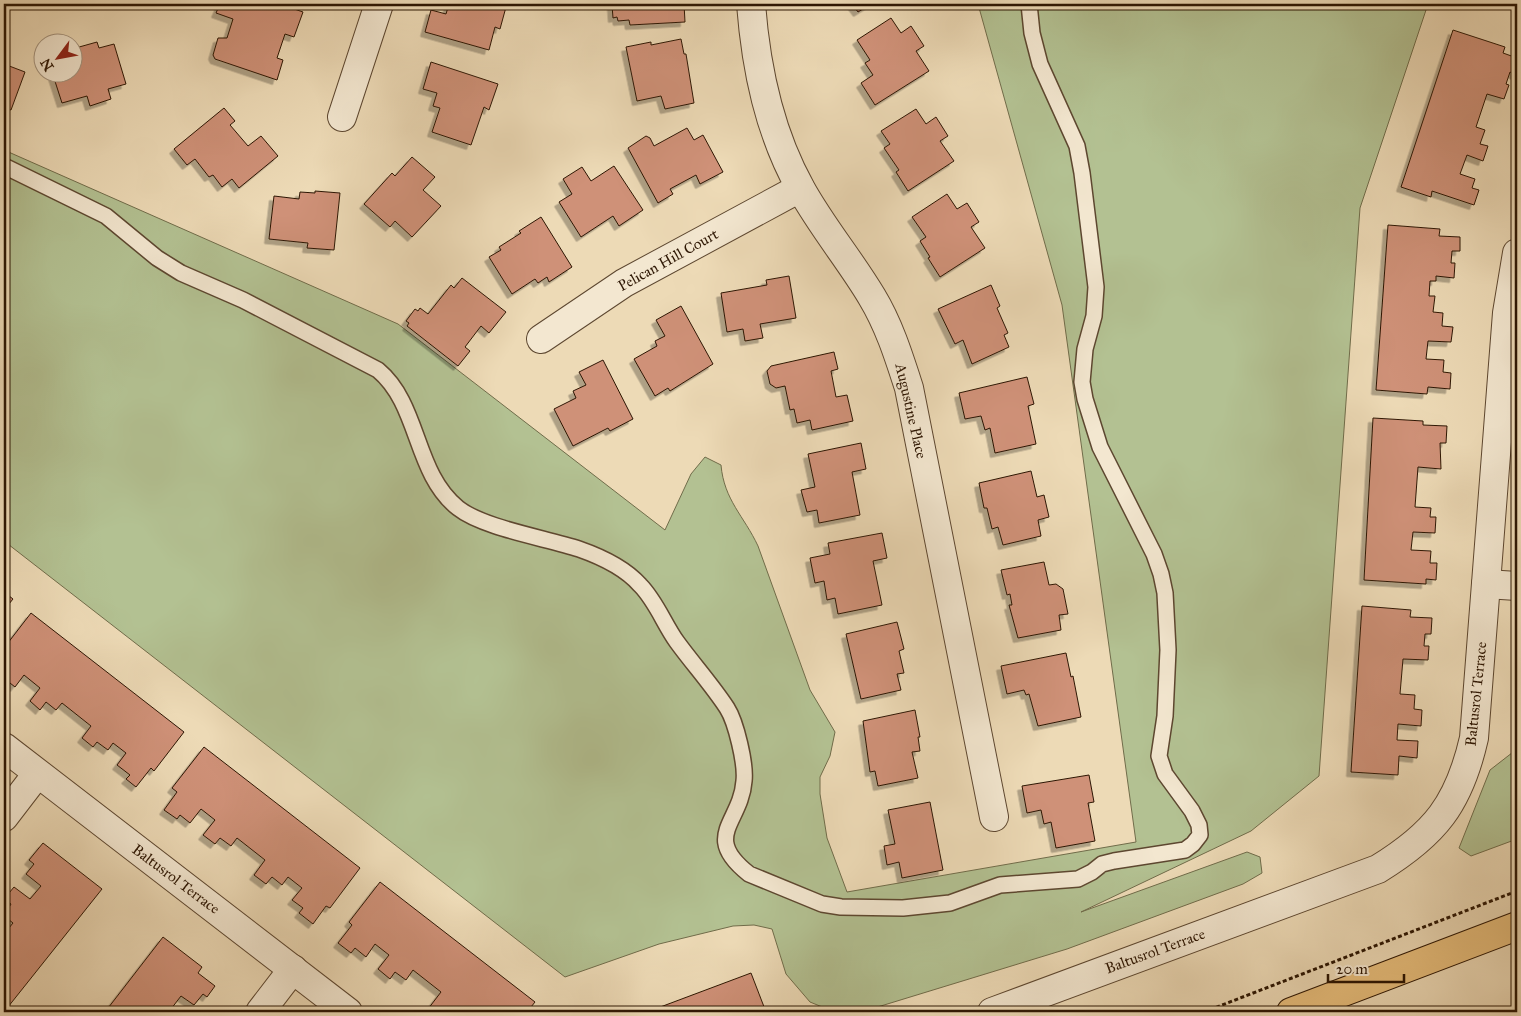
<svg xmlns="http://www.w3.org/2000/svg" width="1521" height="1016" font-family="'IM FELL Great Primer',serif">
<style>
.green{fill:#b3c192;stroke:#706c4a}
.building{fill:#cf9178;stroke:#2d1603;filter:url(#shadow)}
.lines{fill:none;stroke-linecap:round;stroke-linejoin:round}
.lane-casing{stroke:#5d4730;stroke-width:18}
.street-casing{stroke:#5d4730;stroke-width:30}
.primary-casing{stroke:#2d1603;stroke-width:30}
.path{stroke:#2d1603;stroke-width:3;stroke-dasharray:4 2.5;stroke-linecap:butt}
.lane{stroke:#f3e7d0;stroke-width:15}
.street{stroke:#f3e7d0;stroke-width:28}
.primary{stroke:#e6bd7b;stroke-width:28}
.labels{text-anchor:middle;stroke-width:4;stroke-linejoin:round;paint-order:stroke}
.street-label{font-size:15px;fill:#2d1603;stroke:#f3e7d0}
</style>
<defs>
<filter id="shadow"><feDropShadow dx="-4.5" dy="4.5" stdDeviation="0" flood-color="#0004"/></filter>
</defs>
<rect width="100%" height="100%" fill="#eddab6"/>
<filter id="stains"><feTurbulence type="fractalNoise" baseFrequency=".004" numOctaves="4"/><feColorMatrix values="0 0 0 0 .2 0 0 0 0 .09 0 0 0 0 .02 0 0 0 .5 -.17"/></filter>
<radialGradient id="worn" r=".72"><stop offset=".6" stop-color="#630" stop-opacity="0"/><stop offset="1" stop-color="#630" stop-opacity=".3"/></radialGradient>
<!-- green -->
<g class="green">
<path d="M978 4H1428L1360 208 1319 776 1251 831 1081 912 1247 852 1260 857 1262 873 1243 884 1067 949 871 1009 832 1011 810 1002 786 974 772 929 754 925 733 926 659 944 565 977 4 541V150L398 324 665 530 691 474 705 457 721 465C724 500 744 516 758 546L810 690 835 732 830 756 820 777V794L827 838 847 892 1136 842 1062 305Z"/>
<path d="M1517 749V839L1471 856 1459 848 1490 770Z"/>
</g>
<!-- building -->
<g class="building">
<path d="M220 4H280L303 12 294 37 285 34 277 58 283 60 277 80 215 59 213 55 218 38H227L233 19 216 13Z"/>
<path d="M449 4H495L506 7 500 29 495 27 489 50 425 32 431 10 446 14Z"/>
<path d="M615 4H684L685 22 630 25 629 20 618 21 617 17 613 18 612 5Z"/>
<path d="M852 4H871L858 12Z"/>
<path d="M891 18 901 33 911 26 924 46 916 51 929 71 875 105 861 83 873 75 865 63 870 60 857 40Z"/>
<path d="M1453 30 1505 47 1503 53 1517 58V71L1516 75 1510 72 1506 84 1509 85 1504 99 1487 94 1476 127 1485 130 1480 144 1488 146 1483 161 1467 155 1460 174 1475 179 1472 188 1479 190 1474 205 1432 191 1431 197 1401 187Z"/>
<path d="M681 39 684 54H686L694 103 665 109 661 96 637 101 626 47 651 42V45Z"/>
<path d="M97 42 99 48 114 44 126 84 108 89 111 99 90 106 87 96 62 103 52 72H72V49Z"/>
<path d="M431 62 498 84 489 110 484 107 471 145 432 132 440 108 433 106 437 93 423 89Z"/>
<path d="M4 64 25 72 11 110 4 108Z"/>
<path d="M224 108 235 121 230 125 248 146 261 136 278 156 239 188 232 179 222 187 213 175 209 177 195 159 187 165 174 149Z"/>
<path d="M916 109 926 124 936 117 948 136 940 141 954 161 908 191 896 172 899 170 884 148 890 144 881 131Z"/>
<path d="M687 128 694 140 703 135 723 172 700 184 696 175 670 189 673 194 658 203 628 148 646 136 650 138 654 146Z"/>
<path d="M412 157 435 177 423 190 441 206 412 237 395 221 390 227 364 204 392 173 395 176Z"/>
<path d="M614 166 643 210 619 226 613 216 581 237 559 202 572 194 563 179 582 167 591 181Z"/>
<path d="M315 191 340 193 334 250 307 248 308 243 269 239 274 196 299 199 300 192 315 193Z"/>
<path d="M947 194 957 209 967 203 979 222 971 227 985 248 940 277 928 258 930 257 920 241 926 237 912 217Z"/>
<path d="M541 217 572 267 549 282 547 277 538 283 535 279 512 294 489 257 501 250 499 247 521 233 519 231Z"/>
<path d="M1388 225 1440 229 1439 236 1460 237V251H1452L1451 263H1455L1454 278 1436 276V281H1430L1429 296H1435L1433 312 1443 313 1442 326 1453 327 1451 342 1428 341 1426 359 1444 360 1443 372 1451 373 1450 389 1428 387 1427 394 1376 390Z"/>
<path d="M789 276 796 318 760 324 763 338 745 341 743 329 727 332 721 293 767 285 766 280Z"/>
<path d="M462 278 506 312 489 333 481 326 465 347 470 351 458 366 407 326 409 323 406 321 415 309 418 311 420 308 428 314 451 285 454 288Z"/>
<path d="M991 285 1000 306 997 308 1008 333 1004 335 1009 347 972 364 963 340 955 344 938 309Z"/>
<path d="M681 306 713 364 670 391 668 388 655 396 634 359 657 346 655 341 665 336 656 320Z"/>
<path d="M834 352 838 369 831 371 836 397 847 395 853 421 812 430 810 420 797 423 794 409 790 410 785 386 776 388 770 384 767 371 771 366Z"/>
<path d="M603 360 633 419 610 431 608 428 573 446 554 409 576 398 573 391 586 385 579 372Z"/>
<path d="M1027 377 1034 404 1028 406 1036 444 995 453 990 428 985 430 981 416 965 419 959 393Z"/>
<path d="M1373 418 1423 421V425L1447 426 1446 443H1440L1441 469 1418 467 1415 507 1431 508 1430 517H1436L1435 533 1413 532 1411 550 1431 551 1430 563H1437L1436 580 1426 579V584L1364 580Z"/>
<path d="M861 443 866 469 852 472 860 515 819 523 817 510 807 512 801 490 815 487 808 454Z"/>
<path d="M1031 471 1037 497 1044 495 1049 517 1038 520 1041 536 1003 545 998 527 992 529 987 508H984L979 483Z"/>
<path d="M882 533 887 558 873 561 882 605 838 614 835 598 827 600 824 581 815 583 810 558 830 554 828 543Z"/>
<path d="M1044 562 1049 585 1056 584 1063 589 1068 614 1059 615 1061 630 1018 638 1009 605H1012L1010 594 1007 595 1001 570Z"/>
<path d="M4 592 13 599 4 610Z"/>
<path d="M1362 606 1411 610 1410 617 1432 618 1431 634H1425L1424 646H1429L1428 660 1403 659 1400 694 1415 695 1414 709 1422 710 1421 726 1398 724 1397 740 1418 741 1417 758 1399 756 1398 775 1351 772Z"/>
<path d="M31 613 184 732 154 771 151 768 136 787 126 779 130 775 117 765 126 753 113 743 108 750 97 742 93 747 82 738 91 726 62 703 56 710 46 702 40 710 30 701 40 688 24 675 15 687 5 679 4 681V648Z"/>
<path d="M897 622 904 649 899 651 904 673 897 674 901 690 861 699 846 634Z"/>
<path d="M1066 653 1071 677 1073 676 1081 717 1038 726 1029 694 1026 695 1024 690 1007 694 1001 666Z"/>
<path d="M915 710 920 737H918L920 751 912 752 918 778 878 786 875 771 870 772 863 721Z"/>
<path d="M204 747 360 868 330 908 326 906 313 924 299 913 303 908 292 900 302 888 288 877 282 885 272 877 266 884 254 875 265 860 237 838 231 846 220 838 215 844 203 835 215 820 201 809 190 823 180 815 177 819 164 810 177 792 172 788Z"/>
<path d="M1089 775 1094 802 1088 803 1095 841 1056 848 1051 822 1044 824 1041 810 1027 813 1022 786Z"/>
<path d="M930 802 943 870 902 878 899 862 887 865 884 846 895 844 888 810Z"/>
<path d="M43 843 102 889 4 1012V934L13 923 4 916 11 904 4 899 14 887 30 899 41 886 26 874 34 864 29 860Z"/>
<path d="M380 882 535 1002 527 1012H433L428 1009 441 992 413 970 406 980 395 972 390 979 378 969 389 955 375 944 366 957 355 948 351 953 338 943 352 925 349 922Z"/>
<path d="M163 937 202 967 198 973 215 986 207 997 203 994 194 1005 181 996 171 1009 175 1012H105Z"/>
<path d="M751 973 766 1012H647Z"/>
</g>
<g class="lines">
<defs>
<path id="lane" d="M4 166 106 216 157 258 181 273 243 300 378 370C420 405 414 473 458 508 483 528 546 538 579 549 599 556 625 568 640 585 656 601 664 624 677 642 693 664 712 685 727 708 736 722 746 764 744 781 741 823 701 836 749 874L822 904 841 907 903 908 950 903 1000 885 1078 879 1092 872 1102 864 1114 861 1185 850 1193 844 1200 835 1199 825 1192 811 1165 774 1159 756 1165 716 1168 650 1165 593 1161 574 1154 554 1100 447 1085 399 1082 382 1085 349 1094 316 1096 287 1082 173 1077 146 1040 64 1032 33 1029 4"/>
<g id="street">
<path d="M751 4C756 69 769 132 801 189 822 227 850 260 872 297 889 325 899 357 909 388L994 817"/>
<path d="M342 117 379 4"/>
<path d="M541 339 624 283 800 188"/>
<path d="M1486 584 1517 586"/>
<path d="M4 747 348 1012"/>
<path d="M4 817 37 774"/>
<path d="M260 1012 293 969"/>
<path d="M992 1012 1378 869C1435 834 1459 804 1474 738L1507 313 1517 253"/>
</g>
<path id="primary" d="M1291 1012 1517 926"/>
</defs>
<!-- lane casing -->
<use href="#lane" class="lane-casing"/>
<!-- street casing -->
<use href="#street" class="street-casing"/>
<!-- primary casing -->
<use href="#primary" class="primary-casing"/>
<!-- path -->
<path class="path" d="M1204 1012 1517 891"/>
<!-- lane -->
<use href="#lane" class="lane"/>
<!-- street -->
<use href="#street" class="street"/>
<!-- primary -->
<use href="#primary" class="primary"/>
</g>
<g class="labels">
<!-- street labels -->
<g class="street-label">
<text transform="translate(668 260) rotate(-29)" y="5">Pelican Hill Court</text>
<text transform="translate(911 411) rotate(77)" y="5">Augustine Place</text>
<text transform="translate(1476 694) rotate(-84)" y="5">Baltusrol Terrace</text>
<text transform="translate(176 879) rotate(37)" y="5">Baltusrol Terrace</text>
<text transform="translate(1155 951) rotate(-20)" y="5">Baltusrol Terrace</text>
</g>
</g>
<!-- margin -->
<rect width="1521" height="1016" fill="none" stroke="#eddab6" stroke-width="20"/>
<rect x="5" y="5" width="1511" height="1006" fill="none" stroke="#2d1603" stroke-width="2.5"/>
<rect x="10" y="10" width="1501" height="996" fill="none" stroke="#2d1603"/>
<!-- north arrow -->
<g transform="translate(58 58) rotate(238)"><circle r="24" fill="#f3e7d0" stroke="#a4937e"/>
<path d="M0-4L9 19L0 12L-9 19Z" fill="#8f2418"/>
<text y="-8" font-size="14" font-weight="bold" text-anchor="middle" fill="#2d1603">N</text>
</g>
<!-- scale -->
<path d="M1328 974v8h76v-8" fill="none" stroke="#2d1603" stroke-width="2.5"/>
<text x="1336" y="974" font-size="15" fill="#2d1603" stroke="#f3e7d0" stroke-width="4" paint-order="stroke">20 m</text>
<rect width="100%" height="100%" filter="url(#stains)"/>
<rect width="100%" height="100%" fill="url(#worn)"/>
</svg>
